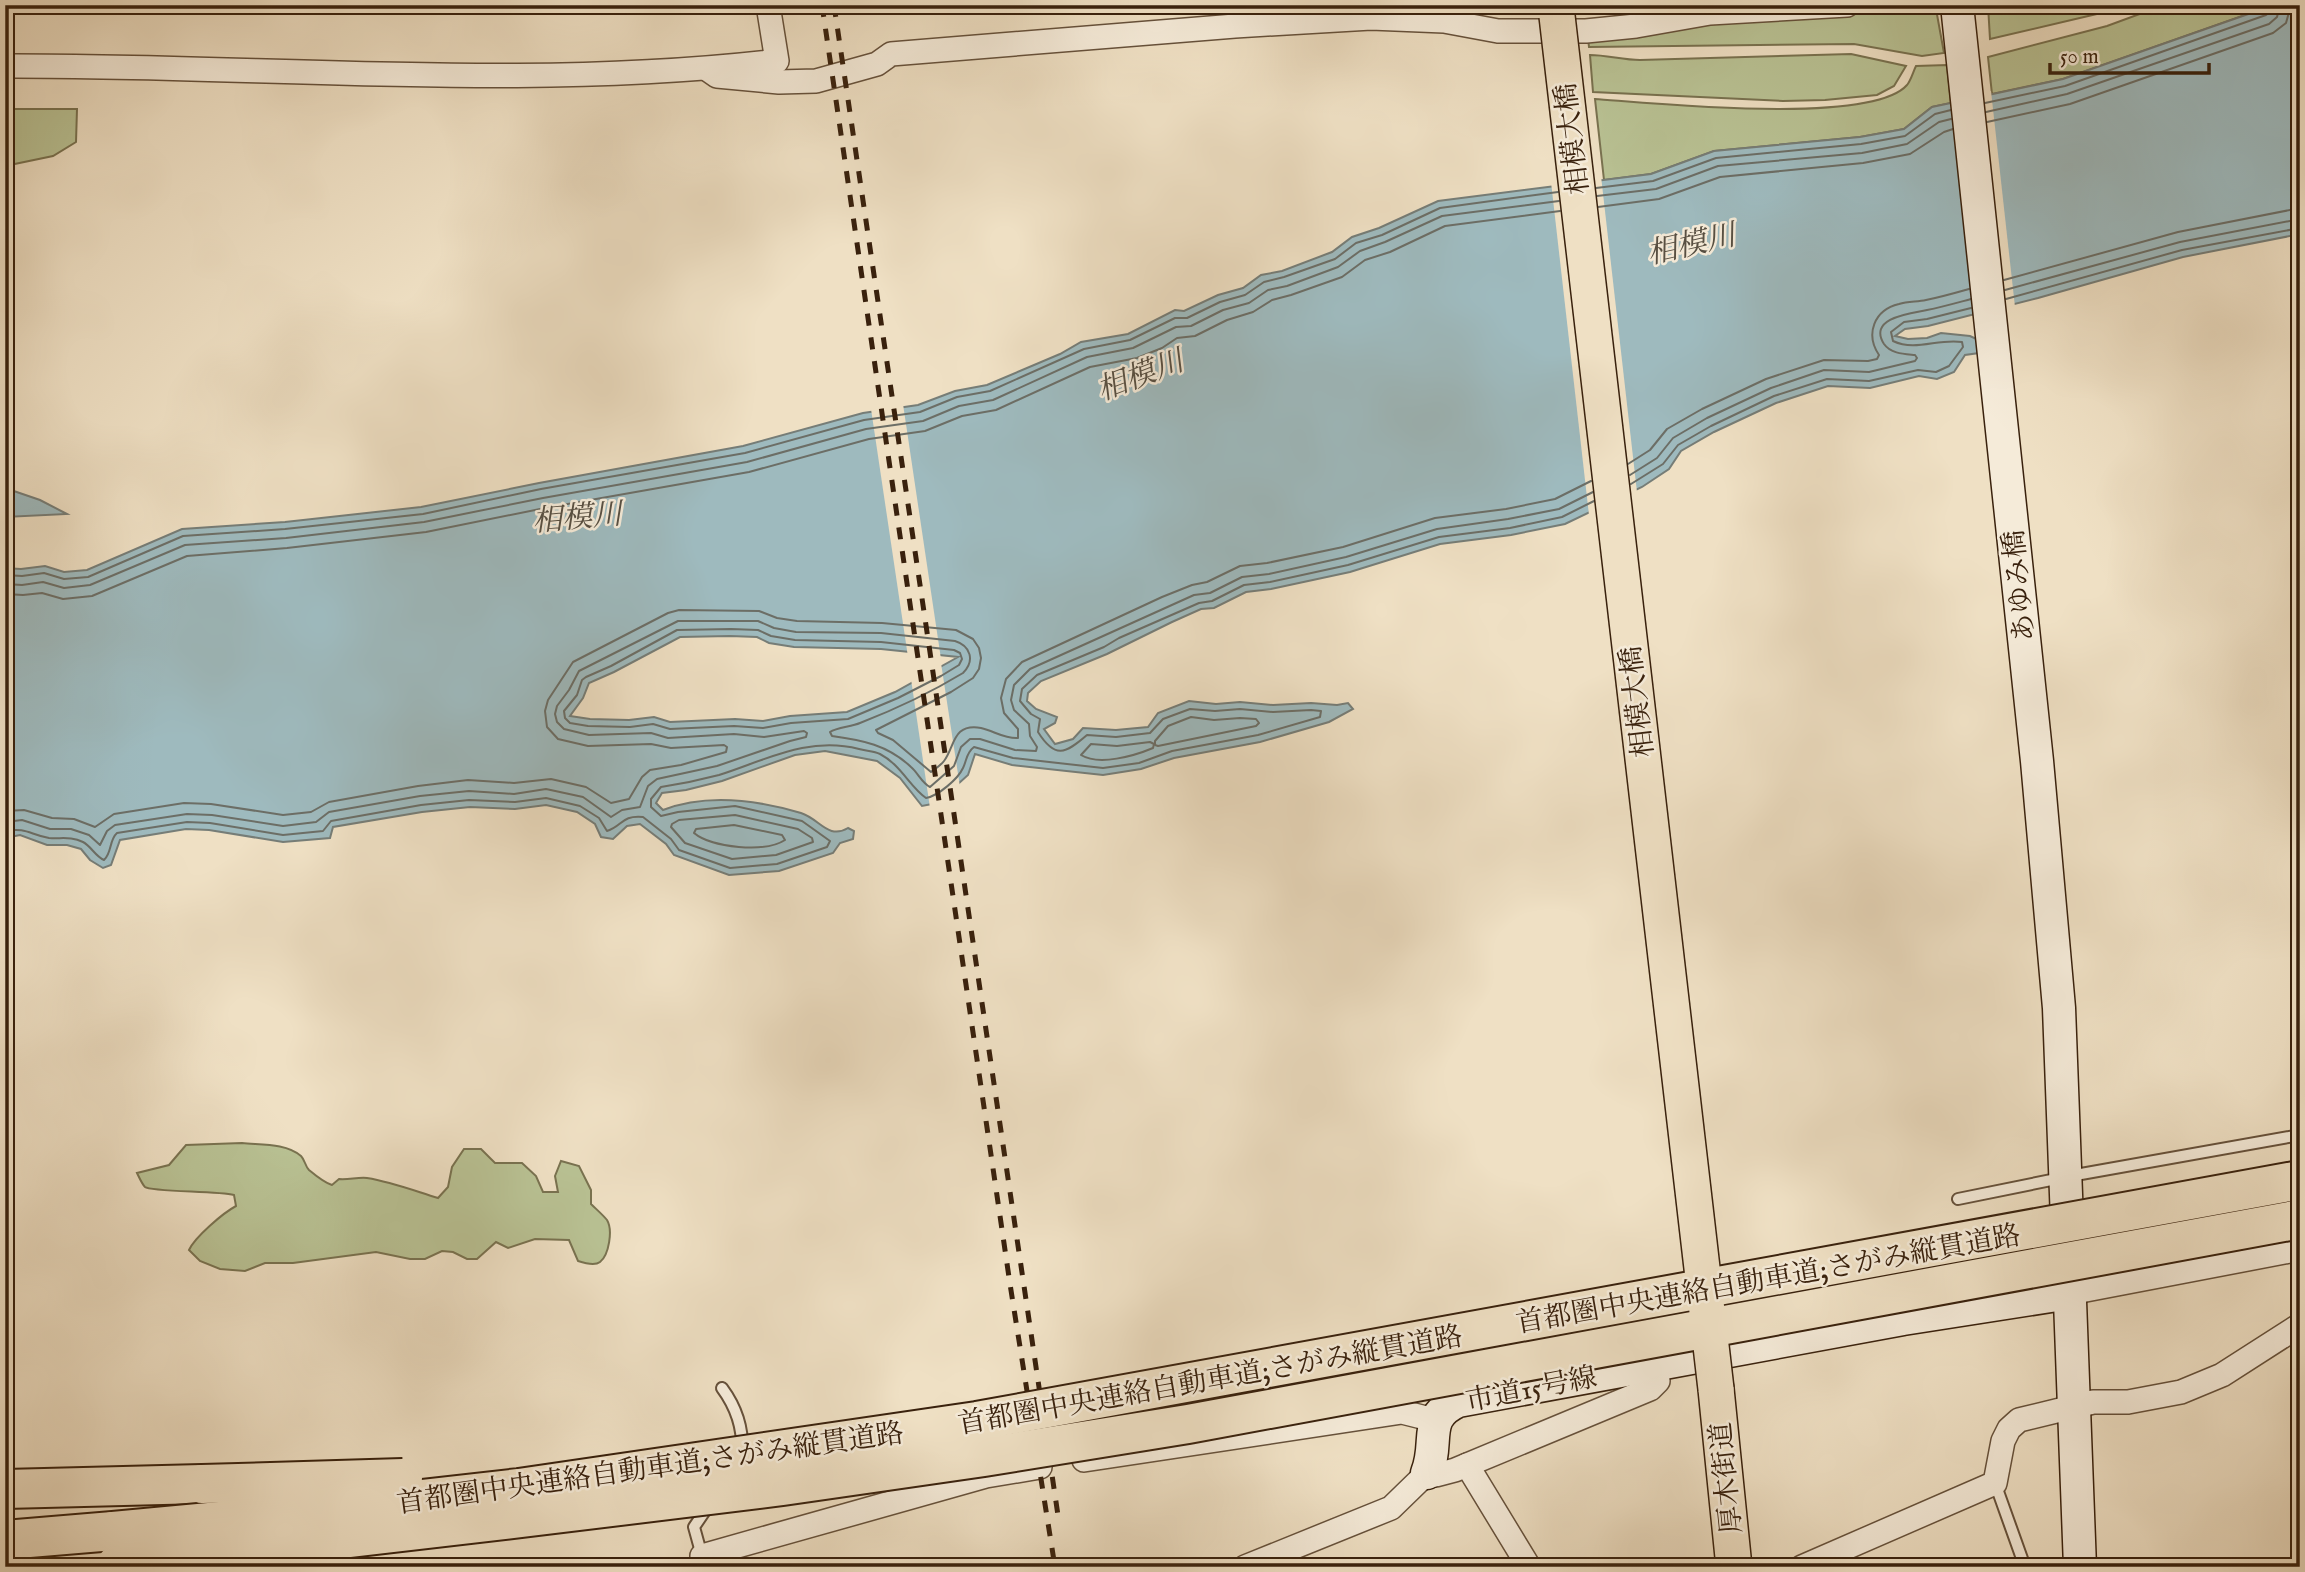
<svg xmlns="http://www.w3.org/2000/svg" width="2305" height="1572" font-family="'IM FELL English','Noto Serif JP',serif">
<style>
.green{fill:#b9c294;stroke:#797250;stroke-width:2}
.water{fill:#9ebabe;stroke:#767d77;stroke-width:2;fill-rule:evenodd}
.pier{fill:#efe0c4}
.lines{fill:none;stroke-linecap:round;stroke-linejoin:round}
.shore{stroke:#6c6e66;stroke-width:2}
.lane-casing{stroke:#66513b;stroke-width:14}
.street-casing{stroke:#66513b;stroke-width:26}
.secondary-casing{stroke:#39210d;stroke-width:35}
.primary-casing{stroke:#39210d;stroke-width:38}
.highway-casing{stroke:#39210d;stroke-width:42}
.lane{stroke:#f5ebd9;stroke-width:10}
.street{stroke:#f5ebd9;stroke-width:23}
.secondary{stroke:#f5ebd9;stroke-width:32}
.primary{stroke:#efe0c4;stroke-width:35}
.highway{stroke:#efe0c4;stroke-width:38}
.rail{stroke:#39210d;stroke-width:5;stroke-dasharray:12 12;stroke-linecap:butt}
.primary-bridge-casing{stroke:#39210d;stroke-width:38;stroke-linecap:butt}
.highway-bridge-casing{stroke:#39210d;stroke-width:42;stroke-linecap:butt}
.primary-bridge{stroke:#efe0c4;stroke-width:35}
.highway-bridge{stroke:#efe0c4;stroke-width:38}
.labels{text-anchor:middle;stroke-width:5;stroke-linejoin:round;paint-order:stroke}
.street-label{font-size:28px;fill:#39210d;stroke:#f5ebd9}
.water-label{font-size:30px;font-style:italic;fill:#574f42;stroke:#f5ebd9}
</style>
<rect width="100%" height="100%" fill="#efe0c4"/>
<filter id="stains"><feTurbulence type="fractalNoise" baseFrequency=".00286" numOctaves="4"/><feColorMatrix values="0 0 0 0 .2 0 0 0 0 .09 0 0 0 0 .02 0 0 0 .5 -.17"/></filter>
<radialGradient id="worn" r=".72"><stop offset=".6" stop-color="#630" stop-opacity="0"/><stop offset="1" stop-color="#630" stop-opacity=".3"/></radialGradient>
<!-- green -->
<g class="green">
<path d="M1988 5H2116L2101 13 1990 39Z"/>
<path d="M2164 5H2266L2248 14 2063 79 1992 94 1988 57 2107 26Z"/>
<path d="M1936 9 1944 53 1922 56 1854 44 1589 47 1588 38 1688 23Z"/>
<path d="M1851 54 1906 66 1894 86 1877 95 1825 100 1783 101 1593 92 1590 55C1607 55 1623 60 1640 60Z"/>
<path d="M1947 65 1951 103 1932 107 1904 129 1860 137 1714 151 1651 174 1604 180 1595 99C1652 103 1871 126 1907 85 1911 80 1913 72 1916 66Z"/>
<path d="M5 109H77L76 142 53 156 5 166Z"/>
<path d="M242 1143C261 1145 286 1143 301 1156 305 1160 305 1166 309 1170 315 1175 325 1183 332 1185L339 1179C348 1180 358 1177 367 1178 392 1182 415 1191 438 1198L448 1187 452 1167 464 1149H481L495 1163H522L536 1176 543 1192H558L555 1176 561 1161 579 1166 591 1190V1204C596 1209 603 1215 607 1220 613 1230 609 1255 600 1262 595 1266 584 1263 578 1261L569 1240 535 1239 508 1248 496 1242 477 1259H467L453 1252 442 1251 425 1259H410L376 1252 293 1263H265L245 1271 220 1269 200 1261 189 1250C195 1237 223 1213 236 1206L234 1195C217 1191 151 1192 145 1187 142 1184 139 1177 137 1173L169 1165 186 1145Z"/>
</g>
<!-- water -->
<g class="water">
<path d="M2274 5H2300V234L2183 257 2038 298 1928 326 1905 329 1895 336 1908 339 1927 338 1941 333 1970 336 1985 343 1979 353 1965 355 1954 372 1937 379 1919 376 1870 388 1828 386 1776 403 1714 432 1681 451 1669 469 1642 487 1565 524 1511 535 1440 544 1350 572 1271 589 1246 592 1214 608 1201 609 1172 622 1107 654 1041 681 1028 693 1027 701 1036 709 1057 717 1055 723 1044 729 1055 744 1073 739 1083 728 1116 730 1148 727 1158 713 1189 701 1216 704 1240 702 1273 705 1311 703 1337 705 1348 703 1353 709 1329 722 1260 742 1174 758 1141 769 1103 775 1012 765 975 754 968 775 937 803 922 806 900 778 877 761 825 751 795 755 722 781 686 790 662 793 656 803 663 810C707 793 757 800 801 813 820 819 828 840 848 828L854 831 853 839 840 843 833 853 779 871 729 875 674 855 666 844 640 824 627 826 613 839 601 837 595 824 577 812 546 805 515 809 470 807 422 812 333 827 330 838 283 842 209 830 186 829 120 840 111 865 103 868 90 860 81 849 67 845H47L20 835 5 838V568L21 569 45 566 64 572 87 570 182 529 285 522 421 507 539 483 743 446 863 413 918 405 955 391 987 385 1060 354 1081 342 1128 334 1175 310 1184 311 1218 295 1243 288 1261 275 1282 271 1332 252 1352 237 1379 228 1438 201 1651 174 1714 151 1860 137 1904 129 1932 107 2063 79ZM730 636 757 637 769 643 794 647 881 649 958 657 895 692 847 712 790 716 763 721 735 719 670 722 654 717 629 720 590 719 570 716 583 698 589 683 614 672 680 637Z"/>
<path d="M5 488 40 500 67 514 5 517Z"/>
</g>
<!-- pier -->
<g class="pier">
<path d="M1991 91 2015 307 1976 318 1951 99Z"/>
<path d="M1601 176 1637 492 1589 515 1551 182Z"/>
<path d="M903 404 941 659 908 657 871 409Z"/>
<path d="M941 663 960 787 939 806 930 808 911 679Z"/>
</g>
<g class="lines">
<!-- shore -->
<g class="shore">
<path d="M1985 103 2065 86 2266 15 2271 11 2272 5"/>
<path d="M1986 112 2067 94 2269 24 2277 17 2280 5"/>
<path d="M1987 122 2070 104 2273 33 2286 23 2291 5"/>
<path d="M1596 188 1653 181 1716 158 1861 144 1905 136 1935 114 1951 110"/>
<path d="M1597 196 1656 189 1718 166 1862 153 1907 144 1939 122 1951 119"/>
<path d="M1598 207 1659 199 1720 177 1863 163 1910 154 1944 132 1953 129"/>
<path d="M2004 280 2178 232 2300 208"/>
<path d="M2005 290 2180 242 2300 219"/>
<path d="M2006 299 2182 250 2300 228"/>
<path d="M1628 464 1650 450 1667 429 1702 409 1766 379 1824 360 1868 361 1877 359 1879 355C1865 334 1874 310 1899 304 1908 301 1917 302 1926 300 1941 297 1955 293 1969 289"/>
<path d="M1630 475 1657 458 1673 438 1707 418 1771 388 1824 370 1869 372 1915 361 1917 358 1915 355C1905 354 1891 354 1884 344 1867 317 1913 313 1927 310 1942 307 1956 303 1971 299"/>
<path d="M1631 484 1663 464 1678 445 1711 426 1774 396 1827 379 1869 381 1918 370 1936 372 1949 366 1963 347 1962 342C1938 338 1916 352 1893 341L1891 332 1904 322 1927 319 1971 308"/>
<path d="M5 575 22 576 44 573 64 579 88 577 183 536 285 529 423 514 541 489 745 453 864 420 920 412 957 397 990 391 1084 349 1130 340 1175 318H1187L1220 302 1245 295 1264 282 1284 277 1335 259 1356 243 1382 235 1440 208 1558 192"/>
<path d="M5 584 22 585 43 582 64 588 90 585 185 545 286 538 424 522 543 498 747 462 866 429 923 421 959 406 993 400 1087 357 1133 348 1176 327 1191 326 1223 310 1249 303 1268 290 1287 286 1338 267 1360 251 1385 242 1442 216 1559 201"/>
<path d="M5 594 23 595 42 593 63 599 92 596 187 556 287 548 426 532 545 508 749 472 869 439 925 431 962 416 996 410 1090 367 1137 358 1162 348 1177 338 1195 336 1227 320 1253 312 1272 300 1291 295 1342 277 1365 260 1390 252 1445 226 1560 211"/>
<path d="M731 629 758 630 771 636 795 640 881 642 954 650 960 653 962 659 959 665 941 676 898 698 848 719 791 723 763 728 734 726 670 729 653 724 630 727 588 726 570 723 565 718 564 711 577 695 582 680 586 677 611 666 677 630Z"/>
<path d="M1191 717 1214 720 1240 718 1256 719 1259 723 1256 726 1158 746 1155 745V741L1168 726Z"/>
<path d="M1150 742 1154 744 1153 748C1134 756 1099 766 1081 755L1091 744 1117 746Z"/>
<path d="M5 811 24 810 52 818 74 819 95 827 114 814 184 803 211 804 283 815 311 812 329 802 418 786 468 780 514 783 551 779 586 787 611 803 629 799 642 777 650 770 681 765 726 752 727 747 724 745 671 748 651 744 588 746 558 739 547 727 545 711 548 700 573 662 668 613 679 610 759 611 777 618 797 621 882 623 956 630 973 639 979 648 981 658 979 669 973 678 951 692 876 730 878 733 893 740 931 772C935 769 940 766 944 761 955 747 952 723 981 728 994 731 1005 739 1018 738V729L1004 713 1001 698 1006 679 1022 662 1162 597 1192 585 1207 582 1240 566 1267 563 1343 547 1435 518 1506 509 1555 499 1591 481"/>
<path d="M735 815 798 829 812 838 813 842 776 855 732 859 685 843 671 827 672 824 679 820Z"/>
<path d="M5 822 22 820 50 829H71L89 835 100 845 107 831 115 825 187 814 212 815 283 826 316 822 329 812 420 796 469 791 514 794 546 789 583 797 611 817 622 810 640 807 648 786 657 779 717 766 790 741 806 737 807 733 804 731 764 737 734 734 668 738 651 733 589 735 564 729 557 722 555 714 557 706 569 690 579 671 678 621H758L774 628 796 632 881 633 955 641C971 646 975 661 963 673 930 693 896 709 860 723 851 727 837 727 830 732L832 736C862 740 888 745 911 767 918 773 922 783 930 787L954 766 961 747 970 739H980L1015 750 1036 751 1037 747 1030 736 1029 724 1014 710 1011 700 1014 685 1030 669 1194 595 1210 593 1242 577 1269 574 1346 557 1437 529 1508 519 1559 509 1593 492"/>
<path d="M734 825 782 835 785 840C765 853 712 848 694 833L696 829Z"/>
<path d="M5 831C27 827 30 835 49 838 61 839 71 836 83 842 91 846 95 856 104 860 112 853 109 840 117 833L187 822 210 823 283 835 323 831 331 821 421 805 469 800 515 802 546 798 580 806 599 818 607 831C623 826 621 815 643 817L671 839 679 850 730 868 777 864 827 847 830 841 802 821 735 806 678 812 661 816 651 807V799L661 787C681 784 700 780 719 775 766 760 808 736 859 749 866 751 874 751 880 754 901 765 910 787 926 798 938 796 958 779 963 768 967 760 966 753 974 747L1013 758 1103 768 1139 763 1172 751 1258 735 1320 717 1321 711 1311 710 1273 712 1240 709 1215 711 1190 709 1163 719 1150 733 1116 737 1087 735C1065 754 1055 759 1038 732L1040 719 1031 714 1020 701 1022 689 1037 675 1104 647 1119 638 1199 603 1212 601 1244 585 1270 582 1348 565 1439 537 1510 528 1562 517 1594 501"/>
</g>
<defs>
<g id="lane">
<path d="M1958 1199 2081 1174 2300 1135"/>
<path d="M722 1388C736 1407 743 1427 742 1450"/>
<path d="M1995 1483 2025 1567"/>
<path d="M702 1556 694 1527 709 1505"/>
<path d="M2181 1566 2182 1567"/>
<path d="M635 1567H639"/>
</g>
<g id="street">
<path d="M5 66C262 65 521 91 777 61L768 5"/>
<path d="M707 69 717 76 779 82 816 81 877 64 891 54 1235 26 1371 18 1444 21 1498 31H1586L1636 26 1710 13 1847 5"/>
<path d="M2070 1293 2300 1249"/>
<path d="M1084 1460 1402 1412 1426 1418H1436"/>
<path d="M1467 1465 1529 1567"/>
<path d="M705 1567 702 1556 986 1476 1040 1467"/>
<path d="M1245 1567 1391 1508 1427 1473 1436 1475 1455 1470 1650 1389 1658 1381"/>
<path d="M1802 1567 1995 1483 2003 1441 2009 1429 2019 1420 2093 1402H2128L2181 1392 2222 1375 2300 1325"/>
</g>
<g id="secondary">
<path d="M1957 5 2037 761 2059 1008 2080 1567"/>
<path d="M1427 1473C1440 1441 1421 1418 1458 1401L1903 1319 2070 1293"/>
</g>
<path id="primary" d="M1716 1389 1734 1567"/>
<g id="highway">
<path d="M5 1489 202 1484"/>
<path d="M5 1540 113 1531"/>
</g>
</defs>
<!-- lane casing -->
<use href="#lane" class="lane-casing"/>
<!-- street casing -->
<use href="#street" class="street-casing"/>
<!-- secondary casing -->
<use href="#secondary" class="secondary-casing"/>
<!-- primary casing -->
<use href="#primary" class="primary-casing"/>
<!-- highway casing -->
<use href="#highway" class="highway-casing"/>
<!-- lane -->
<use href="#lane" class="lane"/>
<!-- street -->
<use href="#street" class="street"/>
<!-- secondary -->
<use href="#secondary" class="secondary"/>
<!-- primary -->
<use href="#primary" class="primary"/>
<!-- highway -->
<use href="#highway" class="highway"/>
<!-- rail -->
<g class="rail">
<path d="M822 5 1010 1284 1055 1567"/>
<path d="M834 5 1059 1522"/>
</g>
<defs>
<path id="primary-bridge" d="M1557 16 1716 1389"/>
<g id="highway-bridge">
<path d="M202 1484 403 1478"/>
<path d="M113 1531 263 1517 519 1488 977 1421 2300 1180"/>
<path d="M116 1565 522 1518 783 1486 984 1457 1188 1424 2300 1219"/>
</g>
</defs>
<!-- primary-bridge casing -->
<use href="#primary-bridge" class="primary-bridge-casing"/>
<!-- highway-bridge casing -->
<use href="#highway-bridge" class="highway-bridge-casing"/>
<!-- primary-bridge -->
<use href="#primary-bridge" class="primary-bridge"/>
<!-- highway-bridge -->
<use href="#highway-bridge" class="highway-bridge"/>
</g>
<g class="labels">
<!-- street labels -->
<g class="street-label">
<text transform="translate(1571 139) rotate(-97)" y="10">相模大橋</text>
<text transform="translate(2018 586) rotate(-96)" y="10">あゆみ橋</text>
<text transform="translate(1636 702) rotate(-97)" y="10">相模大橋</text>
<text transform="translate(1768 1278) rotate(-10)" y="10">首都圏中央連絡自動車道;さがみ縦貫道路</text>
<text transform="translate(1210 1379) rotate(-10)" y="10">首都圏中央連絡自動車道;さがみ縦貫道路</text>
<text transform="translate(1531 1388) rotate(-11)" y="10">市道15号線</text>
<text transform="translate(650 1467) rotate(-8)" y="10">首都圏中央連絡自動車道;さがみ縦貫道路</text>
<text transform="translate(1725 1478) rotate(-96)" y="10">厚木街道</text>
</g>
<!-- water labels -->
<g class="water-label">
<text transform="translate(1691 244) rotate(-13)" y="10">相模川</text>
<text transform="translate(1140 375) rotate(-21)" y="10">相模川</text>
<text transform="translate(577 517) rotate(-5)" y="10">相模川</text>
</g>
</g>
<!-- margin -->
<rect width="2305" height="1572" fill="none" stroke="#efe0c4" stroke-width="28"/>
<rect x="7" y="7" width="2291" height="1558" fill="none" stroke="#39210d" stroke-width="3.5"/>
<rect x="14" y="14" width="2277" height="1544" fill="none" stroke="#39210d" stroke-width="2"/>
<!-- scale -->
<path d="M2050 63v10h159v-10" fill="none" stroke="#39210d" stroke-width="3.5"/>
<text x="2060" y="63" font-size="21" fill="#39210d" stroke="#f5ebd9" stroke-width="5" paint-order="stroke">50 m</text>
<rect width="100%" height="100%" filter="url(#stains)"/>
<rect width="100%" height="100%" fill="url(#worn)"/>
</svg>
